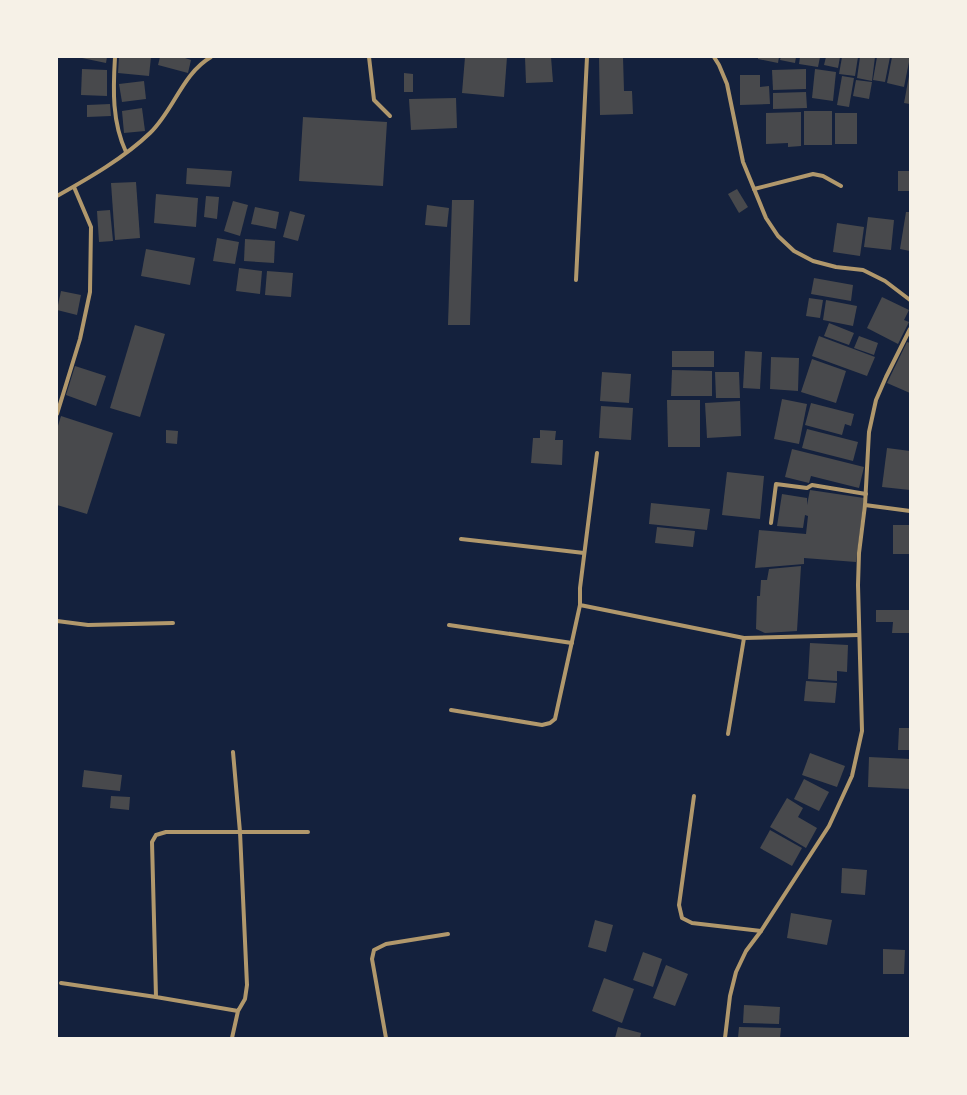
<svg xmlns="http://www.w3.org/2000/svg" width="967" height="1095" font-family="'Space Grotesk',sans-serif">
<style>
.building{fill:#48494c}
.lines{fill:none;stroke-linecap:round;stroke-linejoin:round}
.minor{stroke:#b1986c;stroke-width:4}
</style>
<rect width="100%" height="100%" fill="#14213d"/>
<!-- building -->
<g class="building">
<path d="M82 57H107L106 63 82 58Z"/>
<path d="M119 57H151L149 76 118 73Z"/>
<path d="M160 57H182L191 60 188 73 158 65Z"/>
<path d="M465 57H507L504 97 462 93Z"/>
<path d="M525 57H551L553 82 526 83Z"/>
<path d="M599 57H623L624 91H632L633 114 600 115Z"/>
<path d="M758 57H779L778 63 758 59Z"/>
<path d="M781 57H796L795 63 780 60Z"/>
<path d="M800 57H820L818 67 799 64Z"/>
<path d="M826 57H840L838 68 824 65Z"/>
<path d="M842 57H858L855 76 839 74Z"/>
<path d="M860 57H875L872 81 857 78Z"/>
<path d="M877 57H890L885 82 873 80Z"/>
<path d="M892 57H910L904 87 887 83Z"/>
<path d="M82 69 107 70V96L81 95Z"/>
<path d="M806 69V89L773 90 772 70Z"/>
<path d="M815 69 836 72 833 101 812 98Z"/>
<path d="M404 73 413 74V92H404Z"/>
<path d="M740 75H760V87L769 86 770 104 740 105Z"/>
<path d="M842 76 854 78 849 107 837 105Z"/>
<path d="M909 76H910V104L904 103Z"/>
<path d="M856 80 872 82 869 99 853 96Z"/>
<path d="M144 81 146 99 122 102 119 84Z"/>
<path d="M806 92 807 108 773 109V93Z"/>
<path d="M456 98 457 128 411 130 409 99Z"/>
<path d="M110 104 111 116 87 117V105Z"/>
<path d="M142 108 145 131 124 133 122 111Z"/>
<rect x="804" y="111" width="28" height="34"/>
<path d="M801 112V146L788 147V143L766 144V113Z"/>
<rect x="835" y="113" width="22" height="31"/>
<path d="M303 117 387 122 383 186 299 181Z"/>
<path d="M187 168 232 171 230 187 186 184Z"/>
<rect x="898" y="171" width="12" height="20"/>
<path d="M136 182 140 238 115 240 111 183Z"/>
<path d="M737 189 748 207 739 213 728 194Z"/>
<path d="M156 194 198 198 196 227 154 223Z"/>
<path d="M206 196 219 197 217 219 204 217Z"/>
<path d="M452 200H474L470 325H448Z"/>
<path d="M233 201 248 205 240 236 224 231Z"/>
<path d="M427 205 449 208 447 227 425 225Z"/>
<path d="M255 207 279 212 276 229 251 224Z"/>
<path d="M110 210 113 241 99 242 97 211Z"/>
<path d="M290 211 305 215 298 241 283 237Z"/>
<path d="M906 212H910V251L900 249Z"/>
<path d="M868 217 894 220 891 250 864 247Z"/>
<path d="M837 223 864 227 860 256 833 252Z"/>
<path d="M217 238 239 242 235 264 213 261Z"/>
<path d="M245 239 275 241 274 263 244 261Z"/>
<path d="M146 249 195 258 190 285 141 276Z"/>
<path d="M239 268 262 271 260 294 236 291Z"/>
<path d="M267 271 293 273 291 297 265 295Z"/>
<path d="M814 278 853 285 851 301 811 294Z"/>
<path d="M61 291 81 295 77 315 57 310Z"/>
<path d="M882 297 909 310 904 320 909 322 898 344 867 328Z"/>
<path d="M809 298 823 300 820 318 806 316Z"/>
<path d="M826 300 857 306 853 326 823 320Z"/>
<path d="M829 323 854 333 849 345 824 336Z"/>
<path d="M135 325 165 334 140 417 110 408Z"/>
<path d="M819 336 875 357 867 376 812 356Z"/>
<path d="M859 336 878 343 874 355 854 348Z"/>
<path d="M907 342 910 343V393L887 383Z"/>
<rect x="672" y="351" width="42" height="16"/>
<path d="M745 351 762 352 760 389 743 388Z"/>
<path d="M771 357 799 358 798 391 770 389Z"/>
<path d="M812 359 846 371 836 403 801 392Z"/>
<path d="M75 366 106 376 96 406 66 395Z"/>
<path d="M672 370 712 371V396H671Z"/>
<path d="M602 372 631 374 629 403 600 401Z"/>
<path d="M715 372H739L740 398H716Z"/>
<path d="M782 399 807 404 799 444 774 439Z"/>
<path d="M667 400H700V447H668Z"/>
<path d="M740 401 741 436 707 438 705 403Z"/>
<path d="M811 403 854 414 851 426 845 424 842 435 805 425Z"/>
<path d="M601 406 633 408 631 440 599 438Z"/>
<path d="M61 416 113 433 87 514 57 505V429Z"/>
<path d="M807 429 858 442 853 461 802 448Z"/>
<path d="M166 430 178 431 177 444 166 443Z"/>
<path d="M540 430 556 431 555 440H563L562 465 531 463 533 438H540Z"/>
<path d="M887 448 910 451V490L882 487Z"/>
<path d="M792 449 864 467 859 488 811 476 809 483 785 477Z"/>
<path d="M727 472 764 476 760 519 722 515Z"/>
<path d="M810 490 864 498 856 562 804 558V564L755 568 759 530 806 534 808 516 805 515 803 528 777 526 782 494 807 498V505Z"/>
<path d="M651 503 710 509 707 530 649 524Z"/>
<rect x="893" y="525" width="17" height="29"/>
<path d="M657 527 695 531 693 547 655 543Z"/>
<path d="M801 566 797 631 765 633 756 629 757 596H760L761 580H767L769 569Z"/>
<path d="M876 610H910V633H892L893 622H876Z"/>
<path d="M810 643 848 645 847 672 837 671V681L808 679Z"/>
<path d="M806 681 837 683 835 703 804 701Z"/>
<path d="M899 728H910V750H898Z"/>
<path d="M810 753 845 766 837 787 802 775Z"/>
<path d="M869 757 910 759V789L868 787Z"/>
<path d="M84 770 122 775 120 791 82 787Z"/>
<path d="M804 779 829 792 819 811 794 799Z"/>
<path d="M111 796 130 797 129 810 110 808Z"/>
<path d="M787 798 803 808 798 817 817 828 806 848 770 827Z"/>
<path d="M770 830 802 848 792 866 760 848Z"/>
<path d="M842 868 867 870 865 895 841 893Z"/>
<path d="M791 913 832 920 827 945 787 938Z"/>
<path d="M595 920 613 925 606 952 588 947Z"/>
<path d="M883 949 905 950 904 974H883Z"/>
<path d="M643 952 662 959 653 987 633 980Z"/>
<path d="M666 965 688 974 675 1006 653 998Z"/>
<path d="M604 978 634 989 622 1023 592 1011Z"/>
<path d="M744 1005 780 1007 779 1024 743 1023Z"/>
<path d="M618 1027 641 1033 640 1038H615Z"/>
<path d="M739 1027 781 1028 780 1038H738Z"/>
</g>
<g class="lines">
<!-- minor -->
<g class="minor">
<path d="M115 57C113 90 112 122 126 152"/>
<path d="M369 57 374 100 390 116"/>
<path d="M714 57 719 65 727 84 743 162 766 218 778 236 794 251 813 261 836 267 863 270 885 281 910 300"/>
<path d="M754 189 813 174 823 176 841 186"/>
<path d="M57 196C89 178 124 158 150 133 174 110 182 74 211 57"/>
<path d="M576 280 587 57"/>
<path d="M57 414 80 339 90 292 91 227 74 187"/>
<path d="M597 453 580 588V605L744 638 859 635"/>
<path d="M865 505 910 511"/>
<path d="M771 523 776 484 807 488 812 485 866 494"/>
<path d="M461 539 584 553"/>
<path d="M57 621 88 625 173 623"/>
<path d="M449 625 572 643"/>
<path d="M451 710 542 725 550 723 555 719 580 605"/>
<path d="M728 734 744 638"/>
<path d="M233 752 240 832H308"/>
<path d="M694 796 679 905 682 918 692 923 761 931"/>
<path d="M61 983 156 997"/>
<path d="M232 1038 238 1011 245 999 247 985 240 832H166L156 835 152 842 156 997 238 1011"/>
<path d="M386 1038 372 959 374 950 386 944 448 934"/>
<path d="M725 1038 730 996 736 972 746 951 761 931 829 826 852 776 862 731 858 585 859 553 865 505 869 432 876 400 886 377 910 329"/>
</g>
</g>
<!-- border -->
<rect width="967" height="1095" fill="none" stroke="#f6f1e7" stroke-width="116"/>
</svg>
